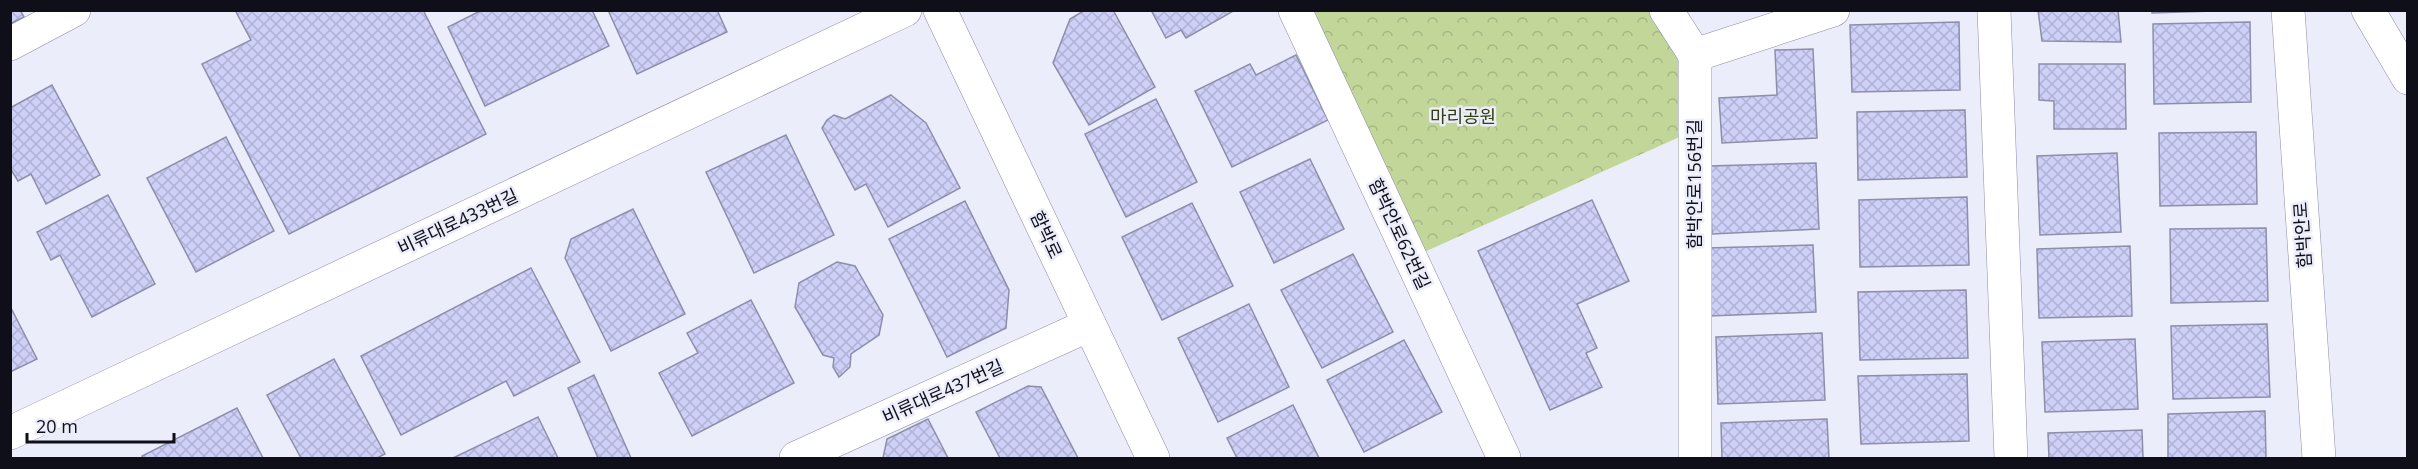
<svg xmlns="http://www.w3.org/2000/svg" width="2418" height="469" font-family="'Open Sans','Noto Sans KR',sans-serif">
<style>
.park{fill:url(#park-crowns)}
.building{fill:url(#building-cross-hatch);stroke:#8c8eaa;stroke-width:1.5}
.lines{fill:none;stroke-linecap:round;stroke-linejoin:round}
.minor-casing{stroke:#8b8ca9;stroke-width:34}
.minor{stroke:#fff;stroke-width:33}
.labels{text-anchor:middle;stroke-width:5;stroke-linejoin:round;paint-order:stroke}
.park-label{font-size:18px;fill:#33400d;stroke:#ecedfa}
.street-label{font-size:18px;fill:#0f0f19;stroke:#ecedfa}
</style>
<defs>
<pattern id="park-crowns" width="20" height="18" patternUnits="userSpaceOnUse" patternTransform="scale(1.5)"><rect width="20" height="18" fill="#c3d699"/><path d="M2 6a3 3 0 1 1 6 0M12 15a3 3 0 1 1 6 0" fill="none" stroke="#a6b683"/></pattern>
<pattern id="building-cross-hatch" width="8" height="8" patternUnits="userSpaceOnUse" patternTransform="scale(1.5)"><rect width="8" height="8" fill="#ced0f8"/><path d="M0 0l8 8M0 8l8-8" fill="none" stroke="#b0b1d4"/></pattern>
</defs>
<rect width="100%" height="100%" fill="#ecedfa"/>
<!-- park -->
<path class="park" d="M1295 11H1666L1695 55V130L1411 258Z"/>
<!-- building -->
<g class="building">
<path d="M10 10H20L24 17 10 24Z"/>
<path d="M235 10H423L486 134 289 234 202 64 251 40Z"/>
<path d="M482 10H592L609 46 485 106 448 27Z"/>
<path d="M608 10H717L727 32 637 74Z"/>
<path d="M1085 10H1113L1155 87 1089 125 1053 63 1070 19Z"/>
<path d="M1151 10H1235L1186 38 1181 30 1166 38Z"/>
<path d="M2038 10H2118L2121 42 2042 41Z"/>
<path d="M2152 10H2245L2152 13Z"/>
<path d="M1959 22 1960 90 1852 92 1850 25Z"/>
<path d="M2250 22 2251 102 2154 104 2153 24Z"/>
<path d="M1813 49 1817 138 1722 143 1719 98 1777 95 1775 50Z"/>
<path d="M1296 55 1328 120 1232 167 1195 91 1250 64 1256 75Z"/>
<path d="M2039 64H2125L2126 129H2054V101L2039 100Z"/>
<path d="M52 85 100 175 46 204 31 174 18 181 10 168V108Z"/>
<path d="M891 95 926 123 960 188 888 227 866 184 855 190 822 128 827 120 834 115 845 119Z"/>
<path d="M1156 99 1197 182 1126 217 1085 134Z"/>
<path d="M1965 110 1967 177 1858 180 1857 112Z"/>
<path d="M2256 132 2257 204 2160 206 2159 133Z"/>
<path d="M786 135 834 235 754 273 706 172Z"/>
<path d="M226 137 274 231 196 272 147 178Z"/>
<path d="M2117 153 2121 232 2040 235 2037 156Z"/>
<path d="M1310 159 1344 229 1274 263 1240 192Z"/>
<path d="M1816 163 1819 229 1712 234 1709 166Z"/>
<path d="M108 195 155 284 92 317 60 255 51 260 37 232Z"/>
<path d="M1967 197 1969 265 1860 267 1859 200Z"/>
<path d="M1592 200 1629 281 1577 304 1597 348 1586 353 1602 387 1550 410 1478 251Z"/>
<path d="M965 201 1009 290 1006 328 947 357 889 239Z"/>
<path d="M1192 203 1233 286 1162 320 1122 237Z"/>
<path d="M633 209 685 314 611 351 565 258 571 239Z"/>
<path d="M2266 228 2268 301 2171 303 2170 229Z"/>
<path d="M1813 245 1816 312 1709 316 1707 248Z"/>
<path d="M2130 246 2132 316 2039 318 2037 249Z"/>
<path d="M1353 254 1393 332 1322 368 1281 290Z"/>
<path d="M837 262 855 266 883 315 879 335 851 354 850 367 839 377 833 367 834 358 823 355 795 307 799 283Z"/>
<path d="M531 268 580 362 514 396 506 381 401 435 361 356Z"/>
<path d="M1966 290 1968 358 1860 360 1858 292Z"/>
<path d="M751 300 794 383 692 436 659 373 698 353 687 333Z"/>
<path d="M1249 304 1289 387 1218 422 1178 338Z"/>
<path d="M10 306 37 359 10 372Z"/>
<path d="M2267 324 2270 397 2173 399 2171 326Z"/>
<path d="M1822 333 1825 400 1718 404 1716 337Z"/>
<path d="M2135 339 2138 409 2045 412 2042 342Z"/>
<path d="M1404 340 1442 412 1364 452 1327 380Z"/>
<path d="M334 359 385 454 377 458H301L267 395Z"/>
<path d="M1967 374 1969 441 1861 444 1858 376Z"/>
<path d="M594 375 631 458H598L568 388Z"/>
<path d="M1028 386 1041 387 1078 458H1000L976 412Z"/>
<path d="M1293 405 1319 458H1237L1227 438Z"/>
<path d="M237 408 263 458H143L142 456Z"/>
<path d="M2265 411 2266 458H2168V414Z"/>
<path d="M538 417 558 458H453Z"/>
<path d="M928 419 948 458H883L887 439Z"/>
<path d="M1827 419 1829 458H1722L1721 423Z"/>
<path d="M2142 430 2143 458H2049L2048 433Z"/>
</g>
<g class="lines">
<defs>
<g id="minor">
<path d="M940 10 1153 458"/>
<path d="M1295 10 1504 458"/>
<path d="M1666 10 1695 55"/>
<path d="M1994 10 2011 458"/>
<path d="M2288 10 2319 458"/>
<path d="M2368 10 2408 78"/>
<path d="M10 44 74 10"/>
<path d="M1695 55 1833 10"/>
<path d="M10 433 905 10"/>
<path d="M796 458 1089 325"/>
<path d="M1695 458V55"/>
</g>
</defs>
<!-- minor casing -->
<use href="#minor" class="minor-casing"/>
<!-- minor -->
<use href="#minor" class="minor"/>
</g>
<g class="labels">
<!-- park labels -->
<g class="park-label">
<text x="1463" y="123">마리공원</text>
</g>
<!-- street labels -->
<g class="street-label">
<text transform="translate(1695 184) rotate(-90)" y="6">함박안로156번길</text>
<text transform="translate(458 222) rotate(-25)" y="6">비류대로433번길</text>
<text transform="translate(1399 234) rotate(65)" y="6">함박안로62번길</text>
<text transform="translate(1046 235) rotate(65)" y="6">함박로</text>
<text transform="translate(2303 235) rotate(-94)" y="6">함박안로</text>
<text transform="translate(943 392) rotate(-24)" y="6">비류대로437번길</text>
</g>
</g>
<!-- border -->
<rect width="2418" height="469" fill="none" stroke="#0f0f19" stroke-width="24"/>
<!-- scale -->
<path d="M27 433v9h147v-9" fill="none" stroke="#0f0f19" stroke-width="3"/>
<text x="36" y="433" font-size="18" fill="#0f0f19" stroke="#ecedfa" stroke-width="4.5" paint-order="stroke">20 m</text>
</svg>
